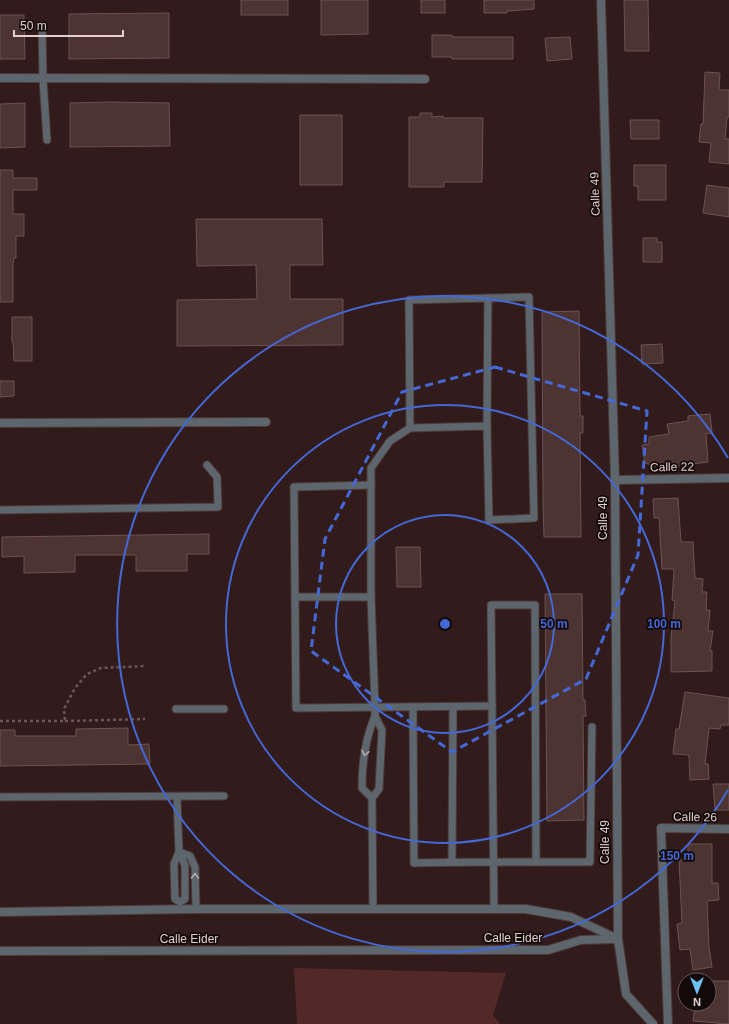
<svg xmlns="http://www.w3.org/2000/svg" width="729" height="1024" font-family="Arial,sans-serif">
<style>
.green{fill:#532828}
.building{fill:#4d3433;stroke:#6d5251}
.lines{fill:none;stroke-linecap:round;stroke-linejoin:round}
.service-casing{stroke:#4e3838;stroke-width:9}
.minor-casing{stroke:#4e3838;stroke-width:10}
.path{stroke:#6b5756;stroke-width:2.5;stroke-dasharray:3 3;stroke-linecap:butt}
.service{stroke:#5c666c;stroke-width:7}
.minor{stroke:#5c666c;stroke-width:8}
.oneway{stroke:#b2abac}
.marked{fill:none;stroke:#4468d6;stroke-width:3;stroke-dasharray:8 5;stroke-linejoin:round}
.ring{fill:none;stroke:#4468d6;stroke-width:2}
.labels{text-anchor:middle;stroke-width:3.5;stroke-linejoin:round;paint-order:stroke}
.street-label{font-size:12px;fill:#e0d0cf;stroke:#130908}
.centre{fill:#4468d6;stroke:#130908;stroke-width:2}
.ring-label{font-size:12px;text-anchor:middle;font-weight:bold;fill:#4468d6;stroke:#130908;stroke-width:3.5;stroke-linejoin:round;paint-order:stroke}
</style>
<rect width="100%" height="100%" fill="#321b1b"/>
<!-- green -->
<path class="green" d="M294 968 506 973 493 1015 500 1024H297Z"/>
<!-- building -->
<g class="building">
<rect x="241" y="0" width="47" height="15"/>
<path d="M321 0H368V34L321 35Z"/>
<rect x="421" y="0" width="24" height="13"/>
<path d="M484 0H534V9L507 11V13H484Z"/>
<path d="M624 0H648L649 51H625Z"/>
<path d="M169 13V58L69 59V14Z"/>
<path d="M0 15H24L25 59H0Z"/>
<path d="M432 35H452V37H513V59H452V57H432Z"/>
<path d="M570 37 572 59 547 61 545 38Z"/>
<path d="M705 72 720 73 719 90H729V117H727L725 139H729V164L709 162 711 143 699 142 701 124H703Z"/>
<path d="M108 102 169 103 170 146 70 147V103Z"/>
<path d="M25 103V147L0 148V104Z"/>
<path d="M420 113H432V117L443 116V118H483L482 182H444V187H409V117H420Z"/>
<rect x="300" y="115" width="42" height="70"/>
<path d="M630 120H659V139H631Z"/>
<path d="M634 165H666V200H638V186H634Z"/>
<path d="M0 170H13V178H37V190H13V214H24V236H16V258H14L13 264V302H0Z"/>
<path d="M707 185 729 188V217L703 213Z"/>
<path d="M196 219H322L323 265H290V299H343V345L177 346V300L257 299 256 265 197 266Z"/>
<path d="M643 238H657V242H662V262H643Z"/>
<path d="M579 311 580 416H583V433H580L581 537H544L543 505 542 312Z"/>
<path d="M12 317H32V361H14L13 342H12Z"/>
<path d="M662 344 663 363 642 364 641 345Z"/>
<path d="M0 381H14V396L0 397Z"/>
<path d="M710 414 712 433 706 434 708 462 669 467V464L654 466 645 463 642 445 649 444V437L669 434 667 424 688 421V416Z"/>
<path d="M678 498 681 542H693L695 578 703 579 702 592H707L706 610H710L708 631H713L710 651H712V671L671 672V637L675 601 672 600 674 569H662L659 518H654L653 499Z"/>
<path d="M209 534V554H187V571H136V555H75V572L24 573V556L2 557V537Z"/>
<path d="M396 547H420L421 587H397Z"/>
<path d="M545 594H582L583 700H585L586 716H583L584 820 547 821Z"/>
<path d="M685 692 729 698V725H721L720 729 709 728 705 764H708L709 779 690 780 689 755 673 754 676 729H679Z"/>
<path d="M128 728V745L149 744 150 764 0 766V730H15V736H76V729Z"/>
<path d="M713 784H729V810H715Z"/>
<path d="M688 844H712V883H718L719 900 707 901 709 947 712 967 693 970 690 949 680 950 677 924 682 923 679 860H688Z"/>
<path d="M709 981H729V1024L693 1021 695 1006 709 1008Z"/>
</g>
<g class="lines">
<defs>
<g id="service">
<path d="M42 27 43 79 47 140"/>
<path d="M529 297 534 518 489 520 487 426 410 428 409 300Z"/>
<path d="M487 426 488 298"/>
<path d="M371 485 294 487 296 708 492 706"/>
<path d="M0 510 218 507 217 477 207 465"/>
<path d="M295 597H371"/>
<path d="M413 707 414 863C454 862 495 862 536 862L535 605H491L494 909"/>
<path d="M176 709H224"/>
<path d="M0 797 224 796"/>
<path d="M177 797 179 852 174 864 175 899 180 902"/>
<path d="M372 798 362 788C362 763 365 739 375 716"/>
<path d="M179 852 190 856 195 867 196 909"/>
<path d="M179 852 185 865V899L180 902"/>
<path d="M452 862 453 707"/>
<path d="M536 862H590L592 727"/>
<path d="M373 909 372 798 379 789 382 730 375 716V707L371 597V468L390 441 410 428"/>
</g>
<g id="minor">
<path d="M601 0 615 480 618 939 626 994 653 1024"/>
<path d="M0 78 425 79"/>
<path d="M0 423 266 422"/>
<path d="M615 480 729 478"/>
<path d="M0 912 196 909H526L571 917 618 939"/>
<path d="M0 951 548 950 581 940 615 939"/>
<path d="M668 1024 661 828 729 829"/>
</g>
</defs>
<!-- service casing -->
<use href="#service" class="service-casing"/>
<!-- minor casing -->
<use href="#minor" class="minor-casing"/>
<!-- path -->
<g class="path">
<path d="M0 721H65L64 709 75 688 87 674 101 668 146 666"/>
<path d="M65 721 145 719"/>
</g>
<!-- service -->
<use href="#service" class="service"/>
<!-- minor -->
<use href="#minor" class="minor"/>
</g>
<!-- one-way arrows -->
<defs><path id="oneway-chevron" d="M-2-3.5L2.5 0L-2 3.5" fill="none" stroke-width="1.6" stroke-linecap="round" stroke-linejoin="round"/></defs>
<g class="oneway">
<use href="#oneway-chevron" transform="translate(365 753) rotate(103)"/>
<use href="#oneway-chevron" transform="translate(195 876) rotate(-91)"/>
</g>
<!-- marked area -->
<path class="marked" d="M495 367 647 411 638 555 586 679 452 752 311 651 325 539 402 392Z"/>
<!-- distance rings -->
<g class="ring">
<circle cx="445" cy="624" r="109"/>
<circle cx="445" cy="624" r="219"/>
<path d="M728 790A328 328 0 1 1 728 458"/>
</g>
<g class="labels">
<!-- street labels -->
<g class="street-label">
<text transform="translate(595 194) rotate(-92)" y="4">Calle 49</text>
<text transform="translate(672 467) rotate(-1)" y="4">Calle 22</text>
<text transform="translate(603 518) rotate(-90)" y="4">Calle 49</text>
<text transform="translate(695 817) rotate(1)" y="4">Calle 26</text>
<text transform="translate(605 842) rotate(-90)" y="4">Calle 49</text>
<text x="513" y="942">Calle Eider</text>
<text x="189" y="943">Calle Eider</text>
</g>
</g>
<circle cx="445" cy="624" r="6" class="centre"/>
<g class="ring-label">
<text x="554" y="628">50 m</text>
<text x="664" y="628">100 m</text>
<text x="677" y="860">150 m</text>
</g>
<!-- north arrow -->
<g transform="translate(697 992) rotate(180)"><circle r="19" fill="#130908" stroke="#655958"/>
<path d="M0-3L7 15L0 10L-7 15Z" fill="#6dc2f3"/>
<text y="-6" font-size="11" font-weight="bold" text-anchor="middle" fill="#e0d0cf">N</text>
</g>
<!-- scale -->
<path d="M14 30v6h109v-6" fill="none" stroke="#e0d0cf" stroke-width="2"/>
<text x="20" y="30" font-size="12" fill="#e0d0cf" stroke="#130908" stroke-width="3" paint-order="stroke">50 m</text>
</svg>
